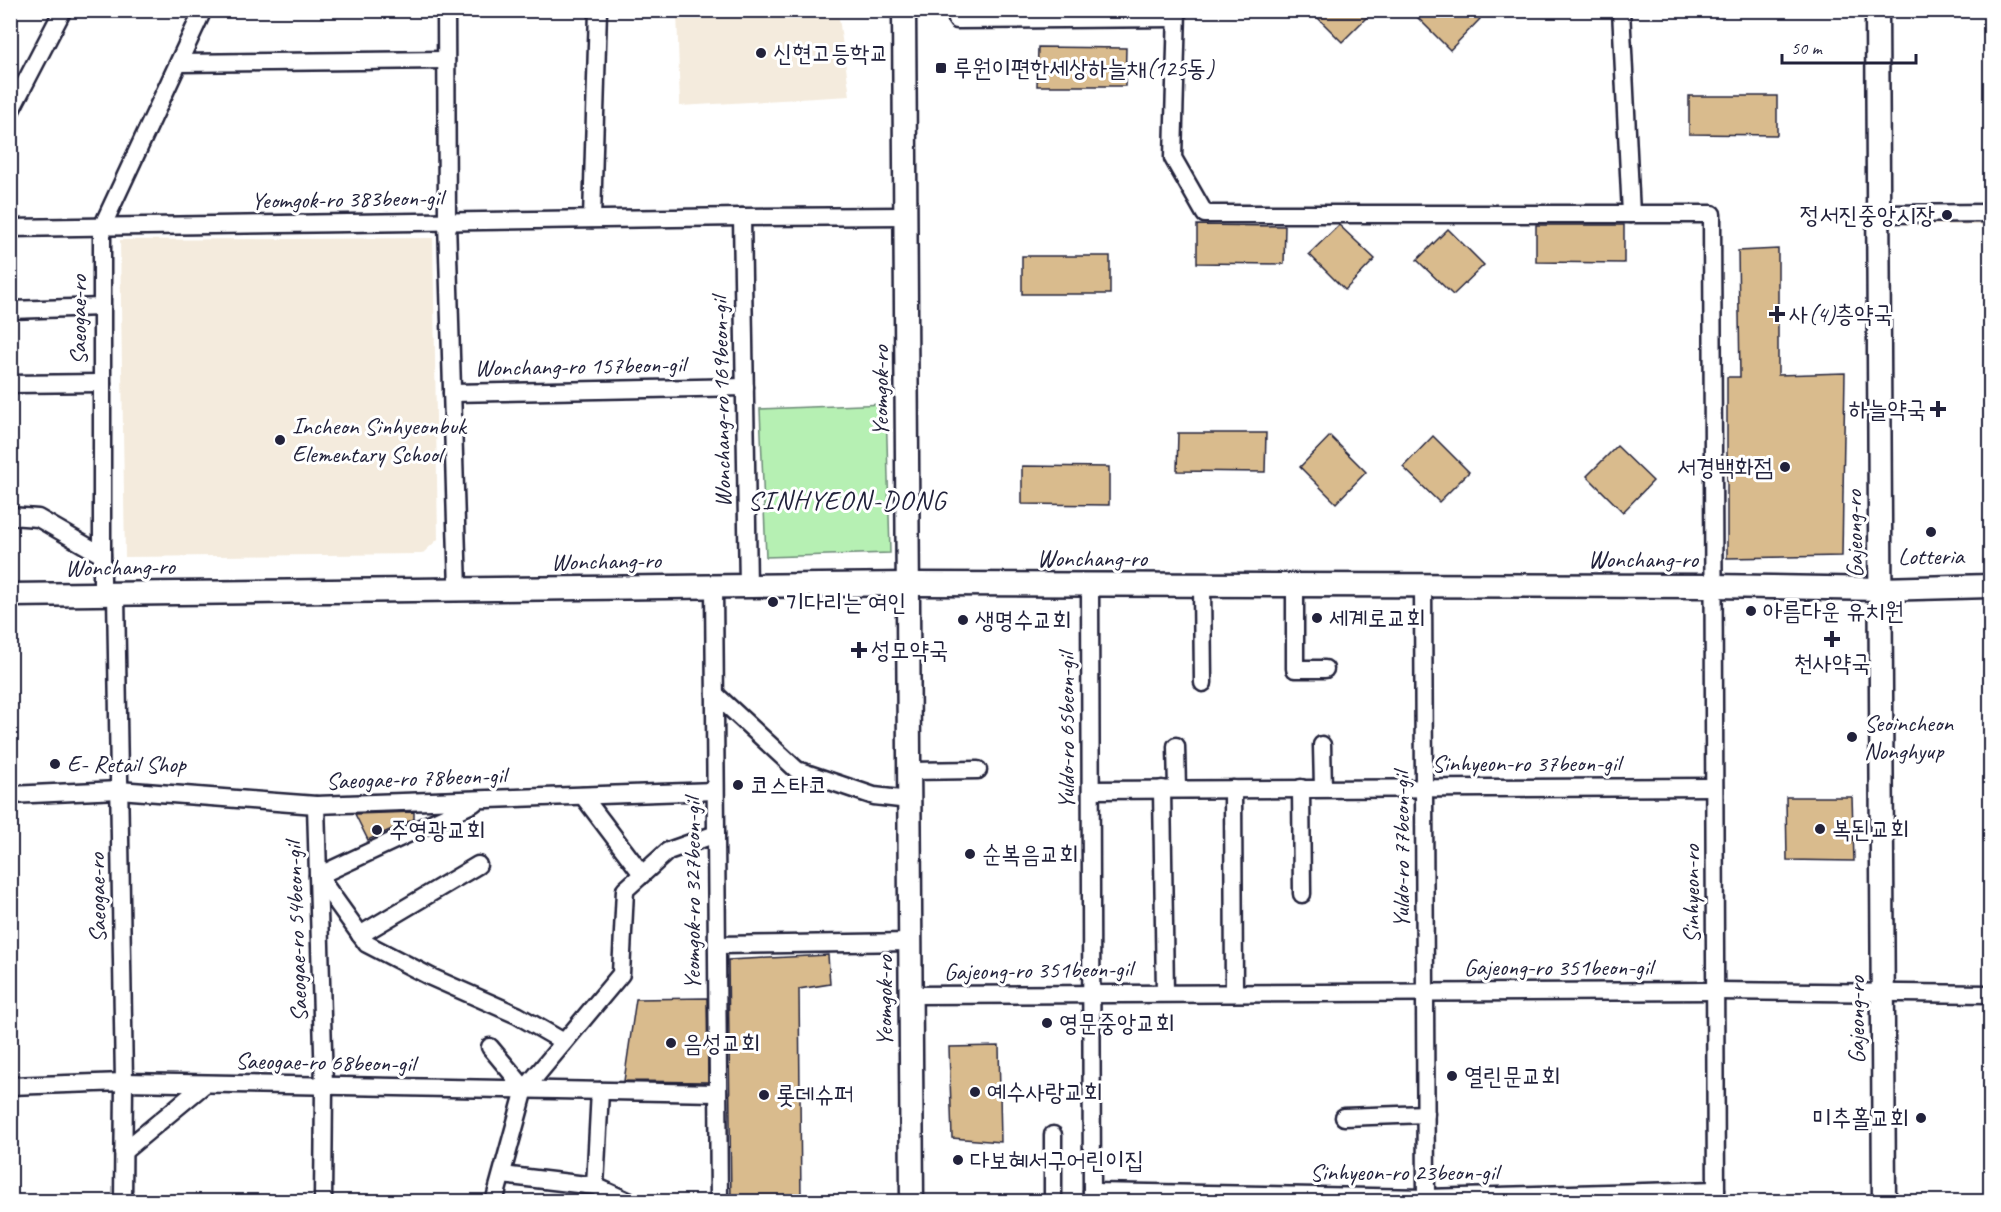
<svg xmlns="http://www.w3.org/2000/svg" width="2001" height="1212" font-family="Caveat,'Poor Story',sans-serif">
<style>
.built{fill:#f4ebdd}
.green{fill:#b6f0b3;stroke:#6c8977;stroke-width:1.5}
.building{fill:#d9bb8d;stroke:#22223b;stroke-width:1.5}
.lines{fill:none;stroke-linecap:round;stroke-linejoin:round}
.street-casing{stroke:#22223b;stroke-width:21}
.secondary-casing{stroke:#22223b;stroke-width:27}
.street{stroke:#fff;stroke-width:16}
.secondary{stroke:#fff;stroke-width:22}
.poi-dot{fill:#22223b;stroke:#fff;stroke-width:2}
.labels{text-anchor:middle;stroke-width:6;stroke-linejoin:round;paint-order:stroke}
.poi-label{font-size:24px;fill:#22223b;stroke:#fff;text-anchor:start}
.street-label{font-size:24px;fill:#22223b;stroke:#fff}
.quarter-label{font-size:27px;letter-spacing:1.5px;fill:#22223b;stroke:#fff}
</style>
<rect width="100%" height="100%" fill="#fff"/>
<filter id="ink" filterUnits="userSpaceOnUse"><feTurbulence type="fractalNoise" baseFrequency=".0167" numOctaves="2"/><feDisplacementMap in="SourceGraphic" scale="12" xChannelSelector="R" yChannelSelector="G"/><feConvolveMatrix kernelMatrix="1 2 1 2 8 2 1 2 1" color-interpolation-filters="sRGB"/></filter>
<g filter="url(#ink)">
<!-- built -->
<g class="built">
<path d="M677 11H838L850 96 680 106Z"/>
<path d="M1990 205V225H1904L1903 206Z"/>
<path d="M433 238 438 539 422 554 125 557 120 240Z"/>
</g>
<!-- green -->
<path class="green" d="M886 404 890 553 766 557 760 409Z"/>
<!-- building -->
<g class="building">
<path d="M1310 10H1374L1342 42Z"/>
<path d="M1410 10H1471L1480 19 1450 50Z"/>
<path d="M1038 47 1126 48 1125 86H1037Z"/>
<path d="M1689 96H1777V135L1689 134Z"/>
<path d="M1197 225 1285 226 1284 264 1197 263Z"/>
<path d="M1339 225 1375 259 1345 290 1309 254Z"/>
<path d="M1536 225H1624V263L1536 262Z"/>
<path d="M1448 229 1484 265 1453 295 1417 260Z"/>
<path d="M1778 249V375L1845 373 1842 556 1727 558V377H1740L1738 251Z"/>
<rect x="1022" y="256" width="88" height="38"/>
<path d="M1178 433H1266L1265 472 1177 471Z"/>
<path d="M1330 436 1366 472 1336 503 1300 467Z"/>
<path d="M1433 436 1469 472 1439 502 1403 467Z"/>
<path d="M1617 446 1653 481 1623 512 1587 476Z"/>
<path d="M1022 466 1109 467V505L1022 504Z"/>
<path d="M1786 797H1852L1854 861 1787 860Z"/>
<path d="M414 812V819L368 840 355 814Z"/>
<path d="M828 955 830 984 799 989 801 1202H731L728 960Z"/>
<path d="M707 998 708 1082 624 1081 636 999Z"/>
<path d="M999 1046 1001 1142 952 1138 949 1047Z"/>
</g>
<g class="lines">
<defs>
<g id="street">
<path d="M446 10 447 221 458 590"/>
<path d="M1177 10 1173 158 1205 214H1712L1716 1202"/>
<path d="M1621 10 1631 214"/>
<path d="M957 20 1176 18"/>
<path d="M179 63 446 60"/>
<path d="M10 112 63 10"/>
<path d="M1878 214 1990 213"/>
<path d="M742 217 748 586"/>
<path d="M592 219 598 10"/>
<path d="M10 228 742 217 906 216"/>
<path d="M10 310 102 307"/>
<path d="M10 384 102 383"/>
<path d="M452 393 745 387"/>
<path d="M10 516 38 518 102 555"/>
<path d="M1090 584 1092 1202"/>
<path d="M1202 585 1203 683"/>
<path d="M1295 585V669H1325"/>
<path d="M1423 585 1426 1202"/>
<path d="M714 587 719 1202"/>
<path d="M102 594V227L203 10"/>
<path d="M116 594 124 1082 123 1202"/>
<path d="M715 694 797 770 874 796 909 800"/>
<path d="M1322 745 1323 788"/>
<path d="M1176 746 1177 789"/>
<path d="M909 771 978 770"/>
<path d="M1301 788 1302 894"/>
<path d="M1162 789 1165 993"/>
<path d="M1233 789 1234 993"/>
<path d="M1091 790 1714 787"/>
<path d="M10 795 119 790 316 805 715 791"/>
<path d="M583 796 642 874"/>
<path d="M474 803 318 876 367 944 431 977 517 1015 564 1042"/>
<path d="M316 805 324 1086 323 1202"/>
<path d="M360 935 478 865"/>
<path d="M717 945 911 942"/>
<path d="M911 995 1715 991 1990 994"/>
<path d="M490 1047 525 1089"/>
<path d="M10 1086 124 1082 718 1093"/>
<path d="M1344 1117 1426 1114"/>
<path d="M1053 1135V1202"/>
<path d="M123 1152 205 1084"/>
<path d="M502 1175 595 1186 630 1202"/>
<path d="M595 1186 600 1091"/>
<path d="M1092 1192 1426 1198 1716 1190"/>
<path d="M494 1202 525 1089 621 974 625 890 668 851 716 834"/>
</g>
<g id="secondary">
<path d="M904 10 912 1202"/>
<path d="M1877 10 1884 1202"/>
<path d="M10 595 908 584 1713 586 1881 589 1990 586"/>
</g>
</defs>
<!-- street casing -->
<use href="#street" class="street-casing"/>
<!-- secondary casing -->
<use href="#secondary" class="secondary-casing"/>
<!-- street -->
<use href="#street" class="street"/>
<!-- secondary -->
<use href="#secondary" class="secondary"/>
</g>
</g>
<!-- markers -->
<g class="poi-dot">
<circle cx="761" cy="53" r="6"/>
<rect x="935" y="62" width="12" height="12" rx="3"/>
<circle cx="1947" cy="215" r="6"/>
<path d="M1774 305h6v6h6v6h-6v6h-6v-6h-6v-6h6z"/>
<path d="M1935 400h6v6h6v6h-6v6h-6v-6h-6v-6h6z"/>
<circle cx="280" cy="440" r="6"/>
<circle cx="1785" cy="467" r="6"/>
<circle cx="1931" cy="532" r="6"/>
<circle cx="773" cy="602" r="6"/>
<circle cx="1751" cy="611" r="6"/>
<circle cx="1317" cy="618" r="6"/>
<circle cx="963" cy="620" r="6"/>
<path d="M1829 630h6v6h6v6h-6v6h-6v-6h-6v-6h6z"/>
<path d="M856 641h6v6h6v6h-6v6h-6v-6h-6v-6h6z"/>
<circle cx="1852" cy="737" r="6"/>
<circle cx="55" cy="764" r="6"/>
<circle cx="738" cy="785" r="6"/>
<circle cx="1820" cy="829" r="6"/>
<circle cx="377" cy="830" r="6"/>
<circle cx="970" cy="854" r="6"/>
<circle cx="1047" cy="1023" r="6"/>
<circle cx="671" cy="1043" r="6"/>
<circle cx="1452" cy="1076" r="6"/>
<circle cx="975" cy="1092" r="6"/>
<circle cx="764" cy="1095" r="6"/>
<circle cx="1921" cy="1118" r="6"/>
<circle cx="958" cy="1160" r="6"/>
</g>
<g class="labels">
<!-- poi labels -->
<g class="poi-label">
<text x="773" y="61">신현고등학교</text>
<text x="953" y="76">루원이편한세상하늘채(125동)</text>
<text x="1935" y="223" text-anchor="end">정서진중앙시장</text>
<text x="1789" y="322">사(4)층약국</text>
<text x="1926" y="417" text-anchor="end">하늘약국</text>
<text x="292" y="434">Incheon Sinhyeonbuk<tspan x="292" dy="28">Elementary School</tspan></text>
<text x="1773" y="475" text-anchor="end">서경백화점</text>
<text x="1931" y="564" text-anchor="middle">Lotteria</text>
<text x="785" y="610">기다리는 여인</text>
<text x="1763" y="619">아름다운 유치원</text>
<text x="1329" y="626">세계로교회</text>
<text x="975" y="628">생명수교회</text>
<text x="871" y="658">성모약국</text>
<text x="1832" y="671" text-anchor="middle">천사약국</text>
<text x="1864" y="731">Seoincheon<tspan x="1864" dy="28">Nonghyup</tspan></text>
<text x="67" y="772">E- Retail Shop</text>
<text x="750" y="793">코스타코</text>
<text x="1832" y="837">복된교회</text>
<text x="389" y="838">주영광교회</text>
<text x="982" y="862">순복음교회</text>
<text x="1059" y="1031">영문중앙교회</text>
<text x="683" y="1051">음성교회</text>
<text x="1464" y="1084">열린문교회</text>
<text x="987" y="1100">예수사랑교회</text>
<text x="776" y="1103">롯데슈퍼</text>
<text x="1909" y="1126" text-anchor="end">미추홀교회</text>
<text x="970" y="1168">다보혜서구어린이집</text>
</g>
<!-- street labels -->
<g class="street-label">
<text transform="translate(347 199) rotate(-1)" y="8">Yeomgok-ro 383beon-gil</text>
<text transform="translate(78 320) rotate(-90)" y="8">Saeogae-ro</text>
<text transform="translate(580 366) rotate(-1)" y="8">Wonchang-ro 157beon-gil</text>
<text transform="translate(880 391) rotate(-90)" y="8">Yeomgok-ro</text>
<text transform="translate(721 402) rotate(-91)" y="8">Wonchang-ro 169beon-gil</text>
<text transform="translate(1854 534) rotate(-91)" y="8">Gajeong-ro</text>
<text x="1092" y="566">Wonchang-ro</text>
<text x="1643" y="567">Wonchang-ro</text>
<text transform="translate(606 561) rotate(-1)" y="8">Wonchang-ro</text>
<text transform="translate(120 567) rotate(-1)" y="8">Wonchang-ro</text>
<text transform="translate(1066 731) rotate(-90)" y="8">Yuldo-ro 65beon-gil</text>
<text x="1526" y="771">Sinhyeon-ro 37beon-gil</text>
<text transform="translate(416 778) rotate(-2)" y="8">Saeogae-ro 78beon-gil</text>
<text transform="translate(1401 850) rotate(-90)" y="8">Yuldo-ro 77beon-gil</text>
<text transform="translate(692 894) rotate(-90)" y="8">Yeomgok-ro 327beon-gil</text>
<text transform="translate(1691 894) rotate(-90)" y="8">Sinhyeon-ro</text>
<text transform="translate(97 898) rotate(-91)" y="8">Saeogae-ro</text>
<text transform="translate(296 932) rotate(-92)" y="8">Saeogae-ro 54beon-gil</text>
<text x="1558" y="975">Gajeong-ro 351beon-gil</text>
<text transform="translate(1038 970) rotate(-1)" y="8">Gajeong-ro 351beon-gil</text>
<text transform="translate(884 1001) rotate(-90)" y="8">Yeomgok-ro</text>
<text transform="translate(1856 1020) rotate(-90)" y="8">Gajeong-ro</text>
<text transform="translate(325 1062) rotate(1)" y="8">Saeogae-ro 68beon-gil</text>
<text x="1404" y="1180">Sinhyeon-ro 23beon-gil</text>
</g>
<!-- quarter labels -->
<g class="quarter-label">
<text x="847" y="509">SINHYEON-DONG</text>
</g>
</g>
<!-- margin -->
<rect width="2001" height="1212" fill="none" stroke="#fff" stroke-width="36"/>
<rect x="18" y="18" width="1965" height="1176" fill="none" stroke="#22223b" stroke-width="2" filter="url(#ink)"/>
<!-- scale -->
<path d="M1782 54v9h134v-9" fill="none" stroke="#22223b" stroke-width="3"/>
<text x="1791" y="54" font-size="18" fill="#22223b" stroke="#ffffff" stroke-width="4.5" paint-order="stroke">50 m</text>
</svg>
